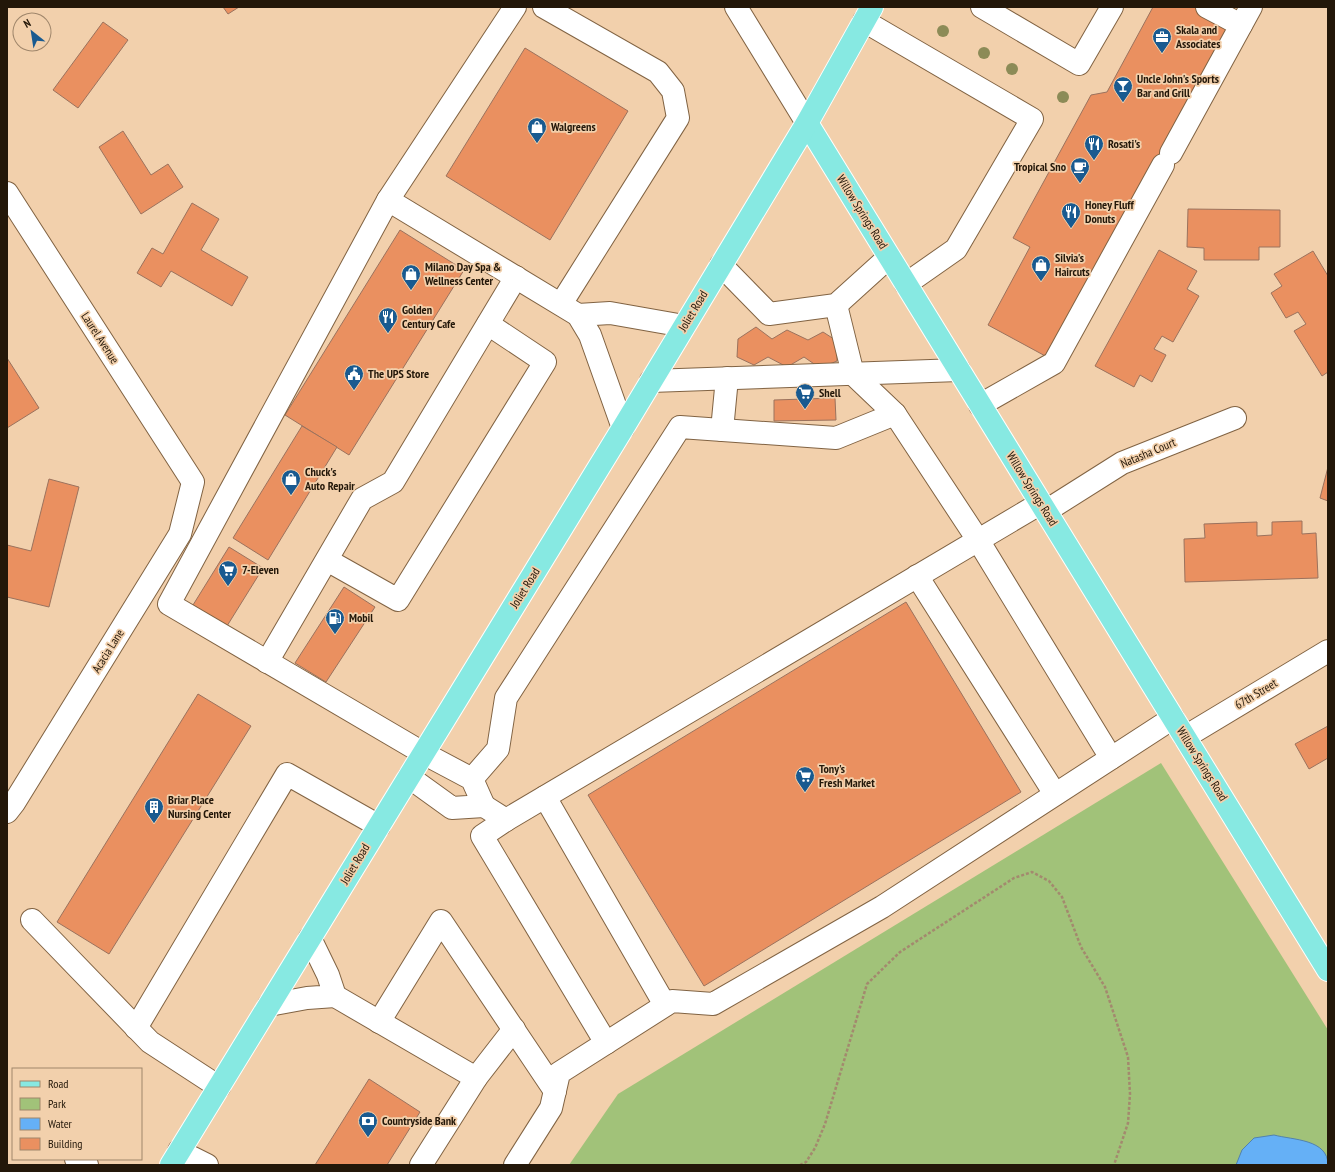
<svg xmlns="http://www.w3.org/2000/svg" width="1335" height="1172" font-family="'PT Sans Narrow',sans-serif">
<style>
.green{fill:#a1c279}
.water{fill:#65b0f6;stroke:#5182af}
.building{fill:#ea9060;stroke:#9b725d}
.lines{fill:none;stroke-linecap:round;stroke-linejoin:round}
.minor-casing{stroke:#816343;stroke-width:24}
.major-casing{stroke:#fff;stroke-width:24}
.path{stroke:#a3896e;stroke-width:2.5;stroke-dasharray:3 2;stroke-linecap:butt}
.minor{stroke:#fff;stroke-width:22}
.major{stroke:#87e9e2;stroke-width:22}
.tree{fill:#8c8b57}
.labels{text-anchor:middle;stroke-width:3.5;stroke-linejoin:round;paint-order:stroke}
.poi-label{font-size:12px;font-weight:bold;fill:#231709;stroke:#f2d0ac;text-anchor:start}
.street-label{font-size:12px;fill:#231709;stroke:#f2d0ac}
</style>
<rect width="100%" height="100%" fill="#f2d0ac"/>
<!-- green -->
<path class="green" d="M1161 763 1328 1030V1165H569L618 1094Z"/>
<!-- water -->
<path class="water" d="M1274 1135C1293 1140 1328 1139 1328 1165H1236L1242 1150 1254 1138Z"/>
<!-- building -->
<g class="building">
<path d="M223 7H239L228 14Z"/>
<path d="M1153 7H1197L1230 25 1049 358 988 325 1030 247 1013 238 1091 95 1107 92Z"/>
<path d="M103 22 128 40 78 108 53 90Z"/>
<path d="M525 48 628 111 550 240 446 176Z"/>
<path d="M123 131 151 175 168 164 183 187 141 214 99 147Z"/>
<path d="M192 203 219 219 201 250 248 277 232 306 171 271 161 287 137 273 152 248 163 254Z"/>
<path d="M1188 209 1280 210V247H1259V260H1204V248L1187 247Z"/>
<path d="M400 230 464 270 349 455 285 415Z"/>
<path d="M1159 250 1197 271 1187 289 1199 296 1173 342 1162 336 1154 349 1166 355 1152 382 1140 375 1134 387 1095 366Z"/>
<path d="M1313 251 1328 276V372L1322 376 1294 331 1306 324 1298 312 1286 318 1271 293 1282 286 1274 274Z"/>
<path d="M756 327 772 339 787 330 808 340 823 332 837 341V361L820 368 804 357 787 367 768 357 754 365 737 357 738 339Z"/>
<path d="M7 358 39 408 7 428Z"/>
<path d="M835 398 836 420 774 421V400Z"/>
<path d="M302 426 337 447 268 560 233 538Z"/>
<path d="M1328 467V501L1320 498Z"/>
<path d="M49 479 79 487 49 607 7 597V545L31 551Z"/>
<path d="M1302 521V534L1316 533 1318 578 1185 582 1184 539 1205 538 1204 524 1257 522V536L1272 535V522Z"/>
<path d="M229 547 263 568 227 626 193 605Z"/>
<path d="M344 587 375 607 326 682 295 663Z"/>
<path d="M906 602 1021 792 704 986 588 795Z"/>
<path d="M198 694 251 726 109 954 57 922Z"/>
<path d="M1328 726V758L1309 769 1295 744Z"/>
<path d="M369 1079 420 1112 387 1165H315Z"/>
</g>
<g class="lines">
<defs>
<g id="minor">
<path d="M515 7 388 200 578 315 590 335 623 428"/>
<path d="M544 7 658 72 673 91 678 118 561 304"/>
<path d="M736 7 807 123"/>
<path d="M982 7 1079 64 1112 7"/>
<path d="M1207 7 1241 25"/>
<path d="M864 21 1032 119 956 249 906 284"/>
<path d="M1171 153 1251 7"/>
<path d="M7 193 193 482 180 534 14 803 7 812"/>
<path d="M388 200 169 604 423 753 472 779 484 806 452 808 409 777"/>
<path d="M721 265 769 314 836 305 889 257"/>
<path d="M836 305 853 374 895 414 978 540 1111 758"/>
<path d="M578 315 610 313 684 326"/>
<path d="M651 381 959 370"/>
<path d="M980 405 1054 363 1163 165"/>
<path d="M722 430 727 378"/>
<path d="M1046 511 1122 463 1235 418"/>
<path d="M327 560 398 600 545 362 488 324"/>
<path d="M917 576 1055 794"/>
<path d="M267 662 362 499 393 482 516 277"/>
<path d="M1185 737 1328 651"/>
<path d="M472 779 498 749 506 698 680 427 836 438 895 414"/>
<path d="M545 797 665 1005"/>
<path d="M484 806 506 820 1041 503"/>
<path d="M506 820 482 836 606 1043"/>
<path d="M32 920 150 1042 219 1087"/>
<path d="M335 996 476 1078 421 1165"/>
<path d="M269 1005 307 998 335 996 328 975 310 938"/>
<path d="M379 1022 441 921 555 1091"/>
<path d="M136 1028 287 774 379 826"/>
<path d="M476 1078 514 1029"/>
<path d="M179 1151 207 1165"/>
<path d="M76 1159 87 1165"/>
<path d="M515 1165 551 1108 559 1073 672 1001 713 1004 882 907 1173 718"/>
</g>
<g id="major">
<path d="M807 123 1328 970"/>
<path d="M171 1165 623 428 807 123 872 7"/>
</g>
</defs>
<!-- minor casing -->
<use href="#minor" class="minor-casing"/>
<!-- major casing -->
<use href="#major" class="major-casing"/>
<!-- path -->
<path class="path" d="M800 1165 806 1162 815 1148 825 1124 867 984 900 952 1014 878 1032 872 1049 881 1062 897 1081 947 1105 987 1128 1057 1130 1094 1128 1123 1114 1165"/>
<!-- minor -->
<use href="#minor" class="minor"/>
<!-- major -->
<use href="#major" class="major"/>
</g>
<!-- trees -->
<g class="tree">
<circle cx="943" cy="31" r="6"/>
<circle cx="984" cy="53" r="6"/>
<circle cx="1012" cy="69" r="6"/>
<circle cx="1063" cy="97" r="6"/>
</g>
<!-- icons -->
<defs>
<symbol id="office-pin" viewBox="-11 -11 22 30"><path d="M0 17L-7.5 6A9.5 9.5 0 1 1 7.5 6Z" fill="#195a90" stroke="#f2d0ac"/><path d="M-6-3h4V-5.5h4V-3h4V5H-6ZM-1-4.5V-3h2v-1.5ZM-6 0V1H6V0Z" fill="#fff"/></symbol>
<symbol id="bar-pin" viewBox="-11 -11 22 30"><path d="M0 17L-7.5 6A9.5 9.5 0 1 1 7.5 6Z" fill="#195a90" stroke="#f2d0ac"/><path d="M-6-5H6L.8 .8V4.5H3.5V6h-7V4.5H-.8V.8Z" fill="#fff"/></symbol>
<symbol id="shop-pin" viewBox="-11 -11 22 30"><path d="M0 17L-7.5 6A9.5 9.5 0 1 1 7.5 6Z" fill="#195a90" stroke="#f2d0ac"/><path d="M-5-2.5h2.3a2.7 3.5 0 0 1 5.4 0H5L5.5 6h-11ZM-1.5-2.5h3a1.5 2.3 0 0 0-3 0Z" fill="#fff"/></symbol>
<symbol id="restaurant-pin" viewBox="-11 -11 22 30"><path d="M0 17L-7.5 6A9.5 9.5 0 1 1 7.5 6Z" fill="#195a90" stroke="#f2d0ac"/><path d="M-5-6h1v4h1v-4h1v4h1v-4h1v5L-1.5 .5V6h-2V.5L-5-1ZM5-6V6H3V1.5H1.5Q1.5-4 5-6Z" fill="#fff"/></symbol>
<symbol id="cafe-pin" viewBox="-11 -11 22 30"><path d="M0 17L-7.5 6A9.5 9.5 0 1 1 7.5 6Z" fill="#195a90" stroke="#f2d0ac"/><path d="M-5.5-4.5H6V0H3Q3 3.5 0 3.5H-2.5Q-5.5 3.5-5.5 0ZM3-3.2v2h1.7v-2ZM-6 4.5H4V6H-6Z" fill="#fff"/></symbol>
<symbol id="civic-pin" viewBox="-11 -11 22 30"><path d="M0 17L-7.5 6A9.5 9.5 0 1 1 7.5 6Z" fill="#195a90" stroke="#f2d0ac"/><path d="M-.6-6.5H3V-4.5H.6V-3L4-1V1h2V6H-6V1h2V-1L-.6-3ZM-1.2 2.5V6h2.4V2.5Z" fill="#fff"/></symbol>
<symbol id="supermarket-pin" viewBox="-11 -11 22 30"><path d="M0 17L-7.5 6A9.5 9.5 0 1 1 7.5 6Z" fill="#195a90" stroke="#f2d0ac"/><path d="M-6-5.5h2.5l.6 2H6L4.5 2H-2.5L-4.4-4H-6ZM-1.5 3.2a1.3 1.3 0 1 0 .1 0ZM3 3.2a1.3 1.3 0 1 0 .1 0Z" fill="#fff"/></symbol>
<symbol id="fuel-pin" viewBox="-11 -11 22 30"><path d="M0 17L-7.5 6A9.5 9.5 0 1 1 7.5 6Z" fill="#195a90" stroke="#f2d0ac"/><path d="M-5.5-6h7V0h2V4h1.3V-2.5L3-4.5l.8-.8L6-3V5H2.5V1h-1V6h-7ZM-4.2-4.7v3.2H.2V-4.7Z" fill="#fff"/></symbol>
<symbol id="building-pin" viewBox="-11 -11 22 30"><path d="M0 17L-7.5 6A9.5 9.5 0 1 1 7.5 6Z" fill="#195a90" stroke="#f2d0ac"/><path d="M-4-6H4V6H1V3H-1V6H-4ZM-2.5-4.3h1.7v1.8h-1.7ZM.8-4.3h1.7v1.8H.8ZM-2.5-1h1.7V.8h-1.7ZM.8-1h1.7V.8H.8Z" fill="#fff"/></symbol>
<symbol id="bank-pin" viewBox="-11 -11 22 30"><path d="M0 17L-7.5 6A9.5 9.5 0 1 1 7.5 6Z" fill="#195a90" stroke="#f2d0ac"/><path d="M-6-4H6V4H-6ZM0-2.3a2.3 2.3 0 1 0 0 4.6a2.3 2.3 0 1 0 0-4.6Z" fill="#fff"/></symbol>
</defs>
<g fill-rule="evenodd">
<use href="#office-pin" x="1151" y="26" width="22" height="30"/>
<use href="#bar-pin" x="1112" y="75" width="22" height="30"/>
<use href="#shop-pin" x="526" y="116" width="22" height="30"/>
<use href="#restaurant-pin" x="1083" y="133" width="22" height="30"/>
<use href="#cafe-pin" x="1069" y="156" width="22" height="30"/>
<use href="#restaurant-pin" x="1060" y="201" width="22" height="30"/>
<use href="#shop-pin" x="1030" y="254" width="22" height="30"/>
<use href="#shop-pin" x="400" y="263" width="22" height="30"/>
<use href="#restaurant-pin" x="377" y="306" width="22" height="30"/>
<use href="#civic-pin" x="343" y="363" width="22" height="30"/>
<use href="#supermarket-pin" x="794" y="382" width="22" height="30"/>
<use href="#shop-pin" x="280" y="468" width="22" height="30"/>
<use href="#supermarket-pin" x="217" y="559" width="22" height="30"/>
<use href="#fuel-pin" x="324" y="607" width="22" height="30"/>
<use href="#supermarket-pin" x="794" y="765" width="22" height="30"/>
<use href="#building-pin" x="143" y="796" width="22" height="30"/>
<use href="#bank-pin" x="357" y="1110" width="22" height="30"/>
</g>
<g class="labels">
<!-- poi labels -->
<g class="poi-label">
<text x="1176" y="34">Skala and<tspan x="1176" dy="14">Associates</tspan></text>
<text x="1137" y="83">Uncle John's Sports<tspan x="1137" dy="14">Bar and Grill</tspan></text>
<text x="551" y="131">Walgreens</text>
<text x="1108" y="148">Rosati's</text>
<text x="1066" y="171" text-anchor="end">Tropical Sno</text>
<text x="1085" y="209">Honey Fluff<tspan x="1085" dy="14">Donuts</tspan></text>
<text x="1055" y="262">Silvia's<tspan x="1055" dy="14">Haircuts</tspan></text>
<text x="425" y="271">Milano Day Spa &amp;<tspan x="425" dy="14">Wellness Center</tspan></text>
<text x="402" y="314">Golden<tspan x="402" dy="14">Century Cafe</tspan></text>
<text x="368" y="378">The UPS Store</text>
<text x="819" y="397">Shell</text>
<text x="305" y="476">Chuck's<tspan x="305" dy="14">Auto Repair</tspan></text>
<text x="242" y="574">7-Eleven</text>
<text x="349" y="622">Mobil</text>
<text x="819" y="773">Tony's<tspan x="819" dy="14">Fresh Market</tspan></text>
<text x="168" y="804">Briar Place<tspan x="168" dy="14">Nursing Center</tspan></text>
<text x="382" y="1125">Countryside Bank</text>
</g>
<!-- street labels -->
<g class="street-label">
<text transform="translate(862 212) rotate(58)" y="4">Willow Springs Road</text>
<text transform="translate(693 311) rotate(-59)" y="4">Joliet Road</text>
<text transform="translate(100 338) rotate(57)" y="4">Laurel Avenue</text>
<text transform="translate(1148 453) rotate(-23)" y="4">Natasha Court</text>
<text transform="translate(1032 489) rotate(58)" y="4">Willow Springs Road</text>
<text transform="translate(525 588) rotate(-58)" y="4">Joliet Road</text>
<text transform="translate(108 651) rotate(-58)" y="4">Acacia Lane</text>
<text transform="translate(1256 694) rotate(-31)" y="4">67th Street</text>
<text transform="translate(1202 764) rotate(58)" y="4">Willow Springs Road</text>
<text transform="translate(355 864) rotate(-59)" y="4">Joliet Road</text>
</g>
</g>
<!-- border -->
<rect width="1335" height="1172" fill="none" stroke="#231709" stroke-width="16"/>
<!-- legend -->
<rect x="12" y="1068" width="130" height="92" fill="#f2d0ac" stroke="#9f866b"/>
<rect x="20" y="1081" width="20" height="6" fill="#87e9e2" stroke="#9f866b"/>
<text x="48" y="1088" font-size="12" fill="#231709">Road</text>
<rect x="20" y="1098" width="20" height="12" fill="#a1c279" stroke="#9f866b"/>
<text x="48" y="1108" font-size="12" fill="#231709">Park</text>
<rect x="20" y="1118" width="20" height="12" fill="#65b0f6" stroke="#9f866b"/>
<text x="48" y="1128" font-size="12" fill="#231709">Water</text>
<rect x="20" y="1138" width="20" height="12" fill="#ea9060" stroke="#9f866b"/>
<text x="48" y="1148" font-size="12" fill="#231709">Building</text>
<!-- north arrow -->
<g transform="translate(32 32) rotate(330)"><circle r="19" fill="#f2d0ac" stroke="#9f866b"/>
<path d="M0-3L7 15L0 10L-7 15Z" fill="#195a90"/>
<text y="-6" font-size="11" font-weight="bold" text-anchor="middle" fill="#231709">N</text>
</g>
</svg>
